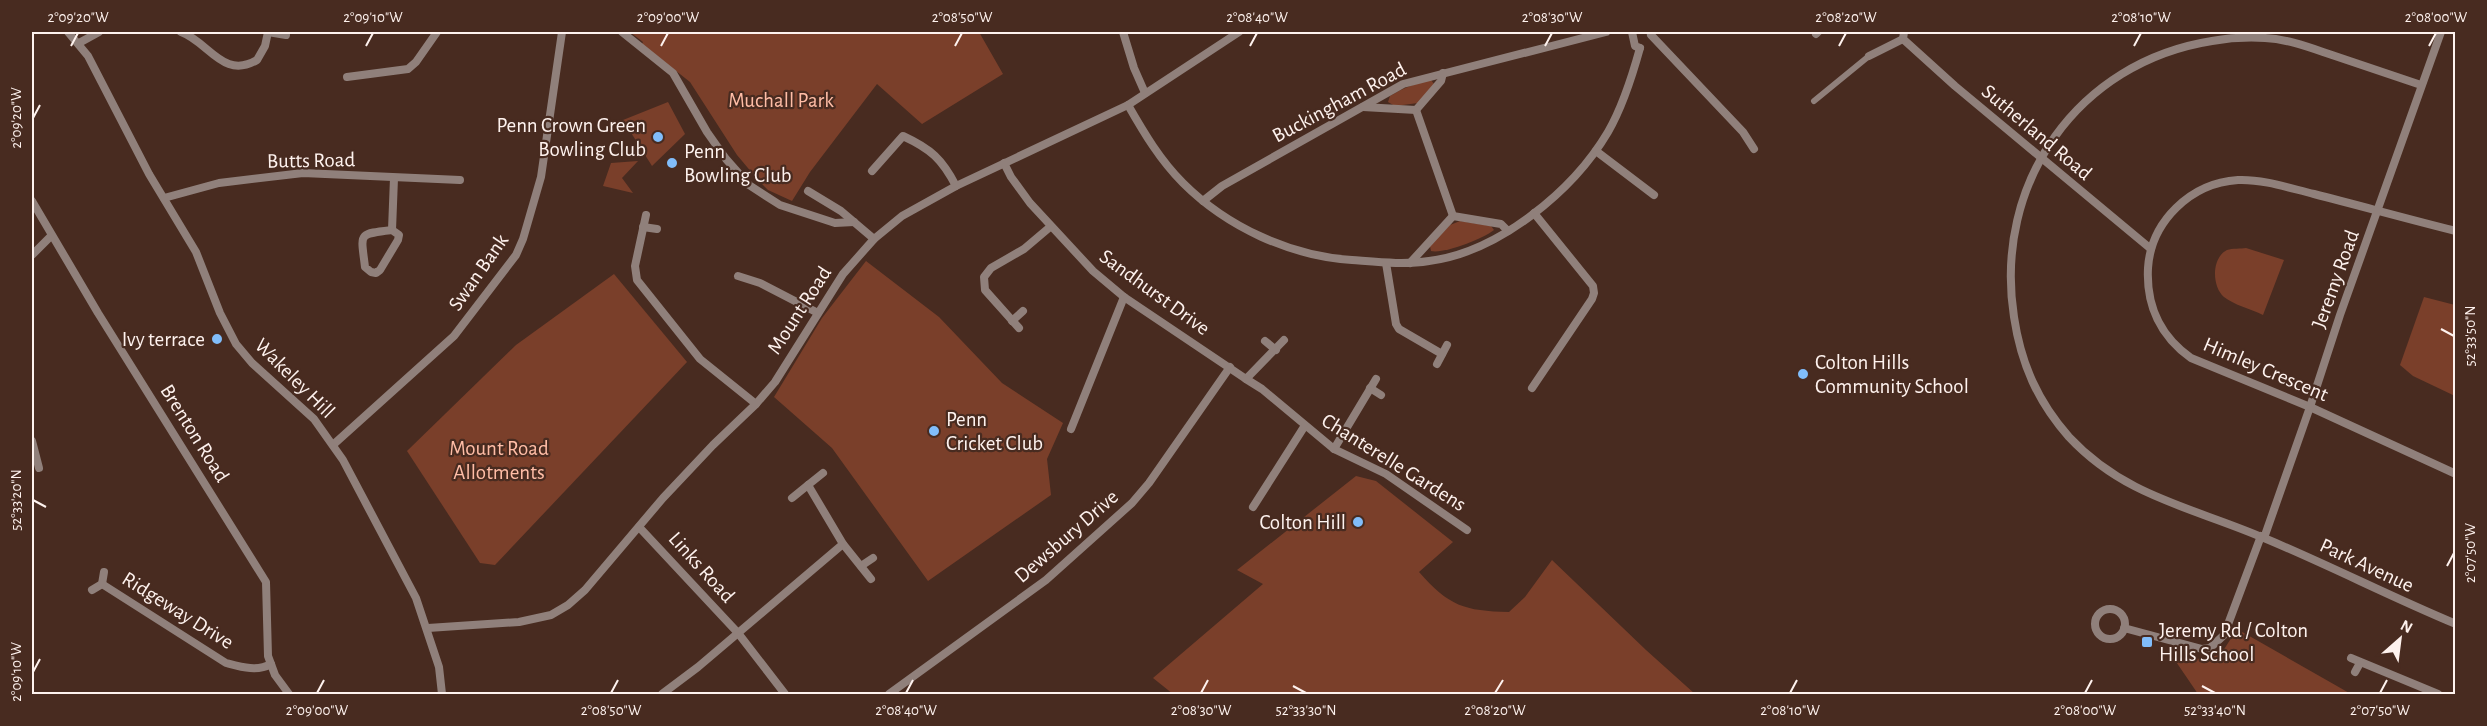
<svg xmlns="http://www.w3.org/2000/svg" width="2487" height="726" font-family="'Alegreya Sans',sans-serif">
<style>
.green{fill:#7a3f2a}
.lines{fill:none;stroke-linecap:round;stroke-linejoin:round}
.pedestrian{stroke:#90807b;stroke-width:6}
.minor{stroke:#90807b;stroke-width:8}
.ticks{fill:none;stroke:#fef2ee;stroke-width:2}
.poi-dot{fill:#81bdfa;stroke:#482b20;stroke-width:2}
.labels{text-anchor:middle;stroke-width:4.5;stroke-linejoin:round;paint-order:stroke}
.park-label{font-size:21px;fill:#ffbda6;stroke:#482b20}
.street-label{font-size:21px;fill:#fef2ee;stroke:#482b20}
.poi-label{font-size:21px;fill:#fef2ee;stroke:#482b20;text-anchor:start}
.neatline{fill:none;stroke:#fef2ee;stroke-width:2}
.ticks-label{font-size:15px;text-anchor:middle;fill:#fef2ee}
</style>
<rect width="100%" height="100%" fill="#482b20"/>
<!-- green -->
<g class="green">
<path d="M630 32H979L1003 74 922 124 877 84 810 172 792 201 768 190 758 180 737 155 690 82 642 44 643 42Z"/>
<path d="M1431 80 1434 84 1418 103 1395 106 1388 102 1390 96C1403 88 1416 83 1431 80Z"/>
<path d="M668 102 685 134 652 166 623 120Z"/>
<path d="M638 161 622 178 633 193 603 186 611 163Z"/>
<path d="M1460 221 1491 226 1494 230C1483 239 1444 254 1431 251L1430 246 1450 225Z"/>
<path d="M2246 248 2284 260 2263 315C2251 309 2234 305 2224 297 2212 287 2211 258 2227 250 2232 248 2241 249 2246 248Z"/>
<path d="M866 261 939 317 1002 383 1063 423 1047 459 1051 495 928 581 832 448 774 397 822 318Z"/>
<path d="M614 274 687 362 495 565 480 563 407 451 516 345Z"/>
<path d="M2424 297 2455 305V396L2413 376 2400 365Z"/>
<path d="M1356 476 1376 481 1453 542 1419 572C1449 606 1464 611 1509 612L1525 597 1552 560 1646 650 1695 694H1173L1153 678 1263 584 1237 570Z"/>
<path d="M2237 629 2351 694H2198L2168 650 2203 660 2221 654Z"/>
</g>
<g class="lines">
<!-- pedestrian -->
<path class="pedestrian" d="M1814 101 1869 56"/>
<!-- minor -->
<g class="minor">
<path d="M68 32 88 56 149 174 196 252 220 313 236 344 252 363 314 419 343 460 416 598 439 667 442 694"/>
<path d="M181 32C209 42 223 80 257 60L265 46 268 32"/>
<path d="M268 32 286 35"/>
<path d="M622 32 673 73 707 132 726 159 749 185 780 205 835 223 854 222"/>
<path d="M1123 32 1134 68 1145 93"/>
<path d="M1632 32 1635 46 1640 48"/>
<path d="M1904 32 1903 39 1955 86 2151 249"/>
<path d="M1816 34 1818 32"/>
<path d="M1651 35 1743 132 1754 149"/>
<path d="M79 43 99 32"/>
<path d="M1869 56 1903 39"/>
<path d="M347 77 408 69 416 62 437 32"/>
<path d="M2421 85C2392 75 2362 65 2332 55 2311 48 2288 39 2265 38 2248 37 2229 38 2212 41 2078 62 1993 183 2014 317 2021 364 2038 402 2069 437 2125 497 2192 507 2264 538 2329 565 2391 597 2456 624"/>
<path d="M1128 105C1144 133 1160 160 1183 183 1227 227 1290 256 1352 260 1378 262 1404 265 1429 261 1499 252 1573 191 1608 132 1623 106 1632 77 1640 48"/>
<path d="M1363 107 1416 110 1441 81 1443 73"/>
<path d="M1416 110 1453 216"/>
<path d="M1596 151 1654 195"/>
<path d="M1004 163 1011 177 1030 203 1093 271 1124 297 1246 379 1284 340"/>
<path d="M872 171 903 136C931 149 942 159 956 186"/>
<path d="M808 191 841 211 874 239"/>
<path d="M164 198 219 183 303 173 460 180"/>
<path d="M32 201 98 313 266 582 268 656 275 675 289 694"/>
<path d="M1203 201 1222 186 1403 84 1606 32"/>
<path d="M646 215 635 266 637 280 700 359 756 404"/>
<path d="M643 227 657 229"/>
<path d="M392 230C357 234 361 233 365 267L371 272 376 273 380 270 398 240 399 235 392 230 394 178"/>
<path d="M2456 231C2408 219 2361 206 2314 194 2289 188 2263 179 2238 180 2190 183 2151 222 2148 268 2146 306 2161 337 2191 358L2310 407 2456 474"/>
<path d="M32 255 51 236"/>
<path d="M1386 263 1396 324 1399 329 1442 354"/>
<path d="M1410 263 1453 216 1501 224 1508 231"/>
<path d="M738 276 760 283 818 313"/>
<path d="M1012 321 1023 311"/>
<path d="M1019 328 985 290 984 277 991 268 1024 249 1050 227"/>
<path d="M1265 341 1276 350"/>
<path d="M1437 364 1447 345"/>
<path d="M1246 379 1262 389 1334 449 1386 474 1467 530"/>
<path d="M1370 388 1381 395"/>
<path d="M1532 388 1592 299 1594 293 1593 286 1534 213"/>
<path d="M1071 429 1124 297"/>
<path d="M32 441 39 468"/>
<path d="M334 444 454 336 516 255 523 239 541 177 562 32"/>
<path d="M1334 449 1376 379"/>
<path d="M823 473 808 485 843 544 871 579"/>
<path d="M792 498 808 485"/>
<path d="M1253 507 1304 427"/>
<path d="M639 527 738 633 785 694"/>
<path d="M2264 538 2310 407 2340 315 2441 32"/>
<path d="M861 566 873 558"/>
<path d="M102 584 226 663C241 667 257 672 271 664"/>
<path d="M92 590 102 584 104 572"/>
<circle cx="2110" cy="624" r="15"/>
<path d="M428 628 519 622 551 615 568 605 585 590 663 498 713 445 756 404 775 382 843 274 874 239 902 216 956 186 1128 105 1239 32"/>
<path d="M2124 628 2202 649 2210 648 2224 635 2261 536"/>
<path d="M2351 658 2438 694"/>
<path d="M2355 672 2360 663"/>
<path d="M662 694 698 667 843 544"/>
<path d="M889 694 1046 580 1132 503 1149 483 1230 367"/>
</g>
</g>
<!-- ticks -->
<path class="ticks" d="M71 46 78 33M366 46 373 33M661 46 668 33M955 46 962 33M1250 46 1257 33M1545 46 1552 33M1839 46 1846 33M2134 46 2141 33M2429 46 2436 33M33 118 40 105M2441 329 2454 336M33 500 46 507M2447 566 2454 553M33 672 40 659M1293 686 1306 693M2202 686 2215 693M317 693 324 680M611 693 618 680M906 693 913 680M1201 693 1208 680M1495 693 1503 680M1790 693 1797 680M2085 693 2092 680M2380 693 2387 680"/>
<!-- markers -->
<g class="poi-dot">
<circle cx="658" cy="137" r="6"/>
<circle cx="672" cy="163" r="6"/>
<circle cx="217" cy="339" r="6"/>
<circle cx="1803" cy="374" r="6"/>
<circle cx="934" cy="431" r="6"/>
<circle cx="1358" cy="522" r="6"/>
<rect x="2141" y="636" width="12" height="12" rx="3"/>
</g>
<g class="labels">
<!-- park labels -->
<g class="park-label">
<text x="781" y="107">Muchall Park</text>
<text x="499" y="455">Mount Road<tspan x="499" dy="24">Allotments</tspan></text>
</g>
<!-- street labels -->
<g class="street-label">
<text transform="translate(1339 102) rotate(-28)" y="7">Buckingham Road</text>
<text transform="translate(2037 132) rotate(40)" y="7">Sutherland Road</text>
<text transform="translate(311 160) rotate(-1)" y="7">Butts Road</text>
<text transform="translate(478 272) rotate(-55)" y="7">Swan Bank</text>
<text transform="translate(2335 279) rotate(-70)" y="7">Jeremy Road</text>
<text transform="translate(1155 292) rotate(36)" y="7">Sandhurst Drive</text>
<text transform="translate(799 310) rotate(-57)" y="7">Mount Road</text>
<text transform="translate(2266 369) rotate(23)" y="7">Himley Crescent</text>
<text transform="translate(295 378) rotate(45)" y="7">Wakeley Hill</text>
<text transform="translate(195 433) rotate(58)" y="7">Brenton Road</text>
<text transform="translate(1394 462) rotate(32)" y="7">Chanterelle Gardens</text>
<text transform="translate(1066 536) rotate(-41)" y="7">Dewsbury Drive</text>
<text transform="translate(2367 565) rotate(25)" y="7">Park Avenue</text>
<text transform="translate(702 567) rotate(48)" y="7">Links Road</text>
<text transform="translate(178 610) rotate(32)" y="7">Ridgeway Drive</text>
</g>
<!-- poi labels -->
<g class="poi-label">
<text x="646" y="132" text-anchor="end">Penn Crown Green<tspan x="646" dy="24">Bowling Club</tspan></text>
<text x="684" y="158">Penn<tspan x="684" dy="24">Bowling Club</tspan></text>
<text x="205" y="346" text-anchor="end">Ivy terrace</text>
<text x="1815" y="369">Colton Hills<tspan x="1815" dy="24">Community School</tspan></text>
<text x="946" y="426">Penn<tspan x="946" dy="24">Cricket Club</tspan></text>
<text x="1346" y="529" text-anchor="end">Colton Hill</text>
<text x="2159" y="637">Jeremy Rd / Colton<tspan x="2159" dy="24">Hills School</tspan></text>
</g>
</g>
<!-- border -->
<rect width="2487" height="726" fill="none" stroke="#482b20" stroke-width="66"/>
<!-- north arrow -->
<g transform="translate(2400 639) rotate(28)" stroke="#482b20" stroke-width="4.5" paint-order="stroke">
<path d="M0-4.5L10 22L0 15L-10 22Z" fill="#fef2ee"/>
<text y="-9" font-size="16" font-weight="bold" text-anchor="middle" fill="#fef2ee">N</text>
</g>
<rect x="33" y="33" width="2421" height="660" class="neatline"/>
<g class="ticks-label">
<text x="78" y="22">2°09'20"W</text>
<text x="373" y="22">2°09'10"W</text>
<text x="668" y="22">2°09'00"W</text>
<text x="962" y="22">2°08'50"W</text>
<text x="1257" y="22">2°08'40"W</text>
<text x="1552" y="22">2°08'30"W</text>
<text x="1846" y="22">2°08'20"W</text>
<text x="2141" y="22">2°08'10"W</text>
<text x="2436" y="22">2°08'00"W</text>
<text transform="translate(16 118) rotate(-90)" y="5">2°09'20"W</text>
<text transform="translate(2470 336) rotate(-90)" y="5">52°33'50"N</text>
<text transform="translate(16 500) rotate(-90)" y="5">52°33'20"N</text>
<text transform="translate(2470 553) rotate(-90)" y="5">2°07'50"W</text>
<text transform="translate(16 672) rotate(-90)" y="5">2°09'10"W</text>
<text x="317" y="715">2°09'00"W</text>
<text x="611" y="715">2°08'50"W</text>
<text x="906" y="715">2°08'40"W</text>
<text x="1201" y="715">2°08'30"W</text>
<text x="1306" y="715">52°33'30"N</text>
<text x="1495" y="715">2°08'20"W</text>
<text x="1790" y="715">2°08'10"W</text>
<text x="2085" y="715">2°08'00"W</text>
<text x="2215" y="715">52°33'40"N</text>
<text x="2380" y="715">2°07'50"W</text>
</g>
</svg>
